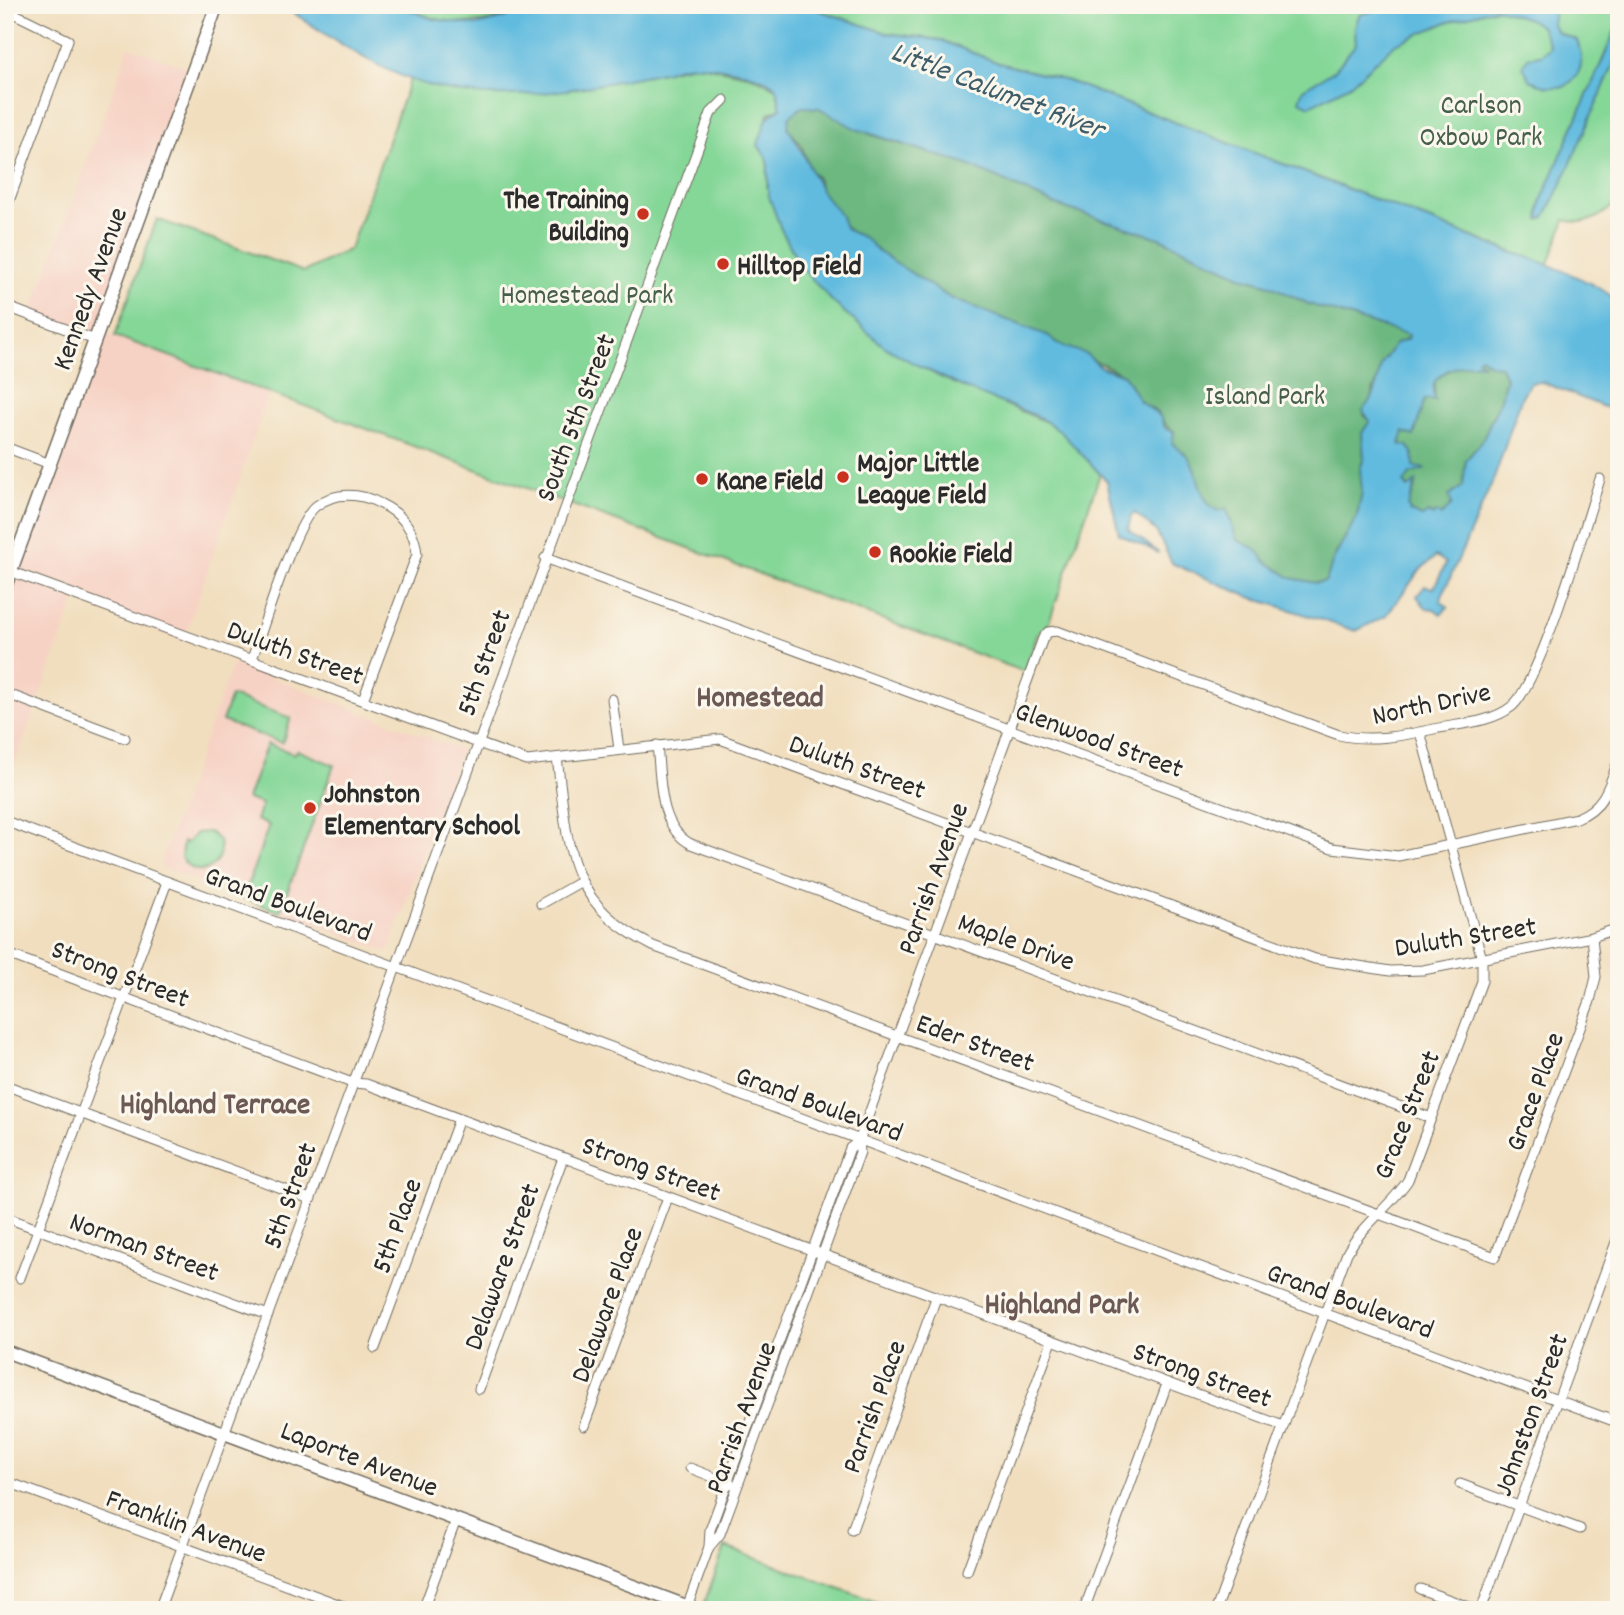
<svg xmlns="http://www.w3.org/2000/svg" width="1624" height="1615" font-family="Dekko,sans-serif">
<style>
.built{fill:#f6d2c4}
.green{fill:#85d798;stroke:#588162;stroke-width:2}
.forest{fill:#6cb880;stroke:#4c7256;stroke-width:2}
.water{fill:#61bbdf;stroke:#467385;stroke-width:2;fill-rule:evenodd}
.lines{fill:none;stroke-linecap:round;stroke-linejoin:round}
.street-casing{stroke:#706a5e;stroke-width:11}
.secondary-casing{stroke:#706a5e;stroke-width:15}
.street{stroke:#fff;stroke-width:9}
.secondary{stroke:#fff;stroke-width:12}
.poi-dot{fill:#c8321e;stroke:#fbf7ec;stroke-width:2.5}
.labels{text-anchor:middle;stroke-width:6;stroke-linejoin:round;paint-order:stroke}
.park-label{font-size:28px;fill:#465f4c;stroke:#fbf7ec}
.poi-label{font-size:28px;font-weight:bold;fill:#2b2b2b;stroke:#fbf7ec;text-anchor:start}
.street-label{font-size:28px;fill:#2b2b2b;stroke:#fbf7ec}
.water-label{font-size:30px;font-style:italic;fill:#3e5d6a;stroke:#fbf7ec}
.neighbourhood-label{font-size:30px;font-weight:bold;fill:#6c5854;stroke:#fbf7ec}
</style>
<rect width="100%" height="100%" fill="#fbf7ec"/>
<filter id="ink" filterUnits="userSpaceOnUse"><feTurbulence type="fractalNoise" baseFrequency=".0143" numOctaves="2"/><feDisplacementMap in="SourceGraphic" scale="14" xChannelSelector="R" yChannelSelector="G"/><feConvolveMatrix kernelMatrix="1 2 1 2 8 2 1 2 1" color-interpolation-filters="sRGB"/></filter>
<filter id="wash" filterUnits="userSpaceOnUse"><feTurbulence type="fractalNoise" baseFrequency=".00686" numOctaves="4" result="noise"/><feDisplacementMap in="SourceGraphic" scale="28" xChannelSelector="R" yChannelSelector="G"/><feGaussianBlur stdDeviation="1.57" result="paint"/><feColorMatrix in="noise" values="0 0 0 0 0 0 0 0 0 0 0 0 0 0 0 0 0 1.4 0 .05"/><feComposite in="paint" operator="in"/></filter>
<g filter="url(#wash)">
<rect width="100%" height="100%" fill="#f1debe"/>
<!-- built -->
<g class="built">
<path d="M129 47 191 69 94 337 31 313Z"/>
<path d="M101 331 269 394 183 641 75 600 5 790V594Z"/>
<path d="M233 663 461 750 388 952 159 866Z"/>
</g>
<!-- green -->
<g class="green">
<path d="M398 5H530C484 30 445 27 398 5Z"/>
<path d="M803 5H1619V201C1602 216 1588 227 1565 220L1548 266 1068 81 999 63 940 40 887 33Z"/>
<path d="M699 65 752 76 776 88 781 108 769 113 758 145 768 160 767 187 781 229 801 267 834 303 885 347 940 377 1049 423 1066 436 1100 474 1048 625 1038 633 1025 672 115 336 157 219 304 272 350 249 410 79C493 109 572 85 656 73 671 71 683 66 699 65Z"/>
<path d="M231 696 291 718 282 743 222 721Z"/>
<path d="M267 744 295 754 297 750 334 765 280 912 243 898 269 825 256 820 262 804 247 799Z"/>
<path d="M209 832 219 840C226 869 195 882 181 857L183 842 187 843 196 833Z"/>
<path d="M725 1547 899 1610H720L704 1604Z"/>
</g>
<!-- forest -->
<g class="forest">
<path d="M802 106 819 108 872 135 968 165 1059 206 1160 238 1243 277 1267 284 1309 304 1409 335C1407 340 1399 342 1394 349 1379 368 1374 392 1364 415L1370 421 1362 433 1364 458 1360 469 1362 492 1357 516 1334 558 1326 581 1316 583 1291 578 1265 561 1256 550 1236 539 1229 514 1212 509 1203 495 1194 468 1172 443 1174 431C1162 424 1165 422 1156 412 1150 406 1140 404 1135 395 1131 389 1131 381 1124 376 1106 362 1065 352 1049 336L950 298 879 252 842 225V218L821 191 817 178 810 170 801 144 788 129V117Z"/>
<path d="M1480 356 1488 363 1501 366 1506 377 1501 399 1481 443 1466 460 1463 486 1450 496 1452 505 1441 516 1428 513 1422 518 1410 512 1408 506 1416 485 1409 488 1404 483 1410 473 1421 469 1414 467 1408 446 1400 445 1404 432 1410 434 1426 398 1434 400 1435 381C1447 369 1465 359 1481 364L1477 360Z"/>
</g>
<!-- water -->
<g class="water">
<path d="M282 5H398L433 19 476 25 504 18 530 5H803L887 33 940 40 999 63 1068 81 1516 254C1530 256 1599 284 1612 297L1619 294V413L1542 382 1530 383 1522 396 1495 476 1442 596 1441 601 1448 607 1441 614 1434 609 1426 608 1417 596 1425 586 1434 588 1446 563 1436 556 1420 570 1386 616 1356 631 1247 596 1176 565 1172 563 1156 531 1135 513 1131 516 1128 529 1159 553 1119 534 1107 481 1059 430 1037 416 971 391 913 363 885 347 834 303 801 267 781 229 768 194V160L758 145C766 125 761 118 781 108 778 102 780 94 776 88 765 73 703 63 684 66 677 67 671 70 664 72 595 85 522 104 452 91 389 80 334 40 282 5ZM802 107 819 108 856 129 968 165 1059 206 1160 238 1243 277 1267 284 1309 304 1409 335 1408 339 1395 344 1381 365 1375 392 1363 411 1370 421 1362 433 1364 458 1360 469 1362 492 1357 517 1334 558 1326 581 1316 583 1291 578 1265 561 1256 549 1237 540 1226 508 1219 511C1200 505 1199 473 1189 458 1186 453 1177 449 1172 443L1174 432 1165 428 1160 416 1140 401 1124 375 1101 367 1086 354 1057 344 1049 336 950 298 879 252 865 238 847 230C842 225 844 221 840 215 836 207 828 201 823 193 809 172 804 148 788 129L789 117ZM1480 356 1491 365 1501 366 1506 377 1501 399 1481 443 1466 460 1463 486 1449 496 1452 505 1441 516 1436 512 1433 516 1428 513 1422 517 1410 512 1408 506 1416 482 1408 488 1404 483 1410 474 1426 469 1414 467 1413 453 1408 446 1400 444 1404 432 1414 436 1425 399 1435 400C1424 372 1463 362 1484 364L1477 360Z"/>
<path d="M1394 5H1555L1552 24 1557 32 1577 40C1584 61 1584 74 1564 87H1547L1530 80 1523 66 1528 57 1541 55 1550 47 1542 28 1531 20 1496 8 1445 23 1395 44 1350 85 1310 106 1299 101 1303 89 1334 71 1356 44 1355 28 1359 15Z"/>
<path d="M1619 22V52L1559 190 1545 217 1539 220 1541 201Z"/>
</g>
</g>
<g filter="url(#ink)">
<g class="lines">
<defs>
<g id="street">
<path d="M5 9 68 40 5 212"/>
<path d="M5 306 95 340"/>
<path d="M5 447 50 464"/>
<path d="M545 558 1332 848 1398 856 1577 818C1605 807 1610 784 1619 758"/>
<path d="M7 570 527 761 720 739 1315 959 1390 971 1423 970 1592 937 1619 928"/>
<path d="M252 659C263 629 295 522 316 506 335 491 361 493 381 504 402 514 415 530 417 554L363 700"/>
<path d="M5 693 125 738"/>
<path d="M612 699 619 749"/>
<path d="M657 745C661 779 658 827 691 844L1431 1118"/>
<path d="M557 758C569 847 564 901 653 946L1495 1257 1590 1001 1596 977 1592 937"/>
<path d="M5 821 1619 1423"/>
<path d="M541 904 580 882"/>
<path d="M5 953 352 1083 366 1084 1283 1426"/>
<path d="M5 1085 310 1199"/>
<path d="M5 1217 268 1315"/>
<path d="M20 1278 167 882"/>
<path d="M375 1348 459 1119"/>
<path d="M479 1389 563 1158"/>
<path d="M584 1426 668 1197"/>
<path d="M690 1468 731 1484"/>
<path d="M5 1481 354 1610"/>
<path d="M1460 1484 1580 1529"/>
<path d="M852 1530 936 1298"/>
<path d="M709 1547 720 1534 860 1152 859 1141 1043 638 1048 632 1057 631 1339 735C1371 742 1402 736 1434 729 1458 724 1491 723 1511 707 1539 687 1586 522 1600 479"/>
<path d="M967 1571 1052 1341"/>
<path d="M1420 1589 1477 1610"/>
<path d="M159 1610 711 113 724 100"/>
<path d="M423 1610 456 1520"/>
<path d="M686 1610 709 1547 710 1530 850 1148 859 1141"/>
<path d="M1084 1610 1167 1384"/>
<path d="M1216 1610 1347 1253C1363 1224 1390 1207 1408 1180L1482 981V959L1420 732"/>
<path d="M1481 1610 1619 1234"/>
</g>
<g id="secondary">
<path d="M5 587 217 5"/>
<path d="M5 1351 697 1610"/>
</g>
</defs>
<!-- street casing -->
<use href="#street" class="street-casing"/>
<!-- secondary casing -->
<use href="#secondary" class="secondary-casing"/>
<!-- street -->
<use href="#street" class="street"/>
<!-- secondary -->
<use href="#secondary" class="secondary"/>
</g>
</g>
<!-- markers -->
<g class="poi-dot">
<circle cx="643" cy="214" r="7"/>
<circle cx="723" cy="264" r="7"/>
<circle cx="843" cy="477" r="7"/>
<circle cx="702" cy="479" r="7"/>
<circle cx="875" cy="552" r="7"/>
<circle cx="310" cy="808" r="7"/>
</g>
<g class="labels">
<!-- park labels -->
<g class="park-label">
<text x="1481" y="113">Carlson<tspan x="1481" dy="32">Oxbow Park</tspan></text>
<text x="587" y="303">Homestead Park</text>
<text x="1265" y="404">Island Park</text>
</g>
<!-- poi labels -->
<g class="poi-label">
<text x="629" y="208" text-anchor="end">The Training<tspan x="629" dy="32">Building</tspan></text>
<text x="737" y="274">Hilltop Field</text>
<text x="857" y="471">Major Little<tspan x="857" dy="32">League Field</tspan></text>
<text x="716" y="489">Kane Field</text>
<text x="889" y="562">Rookie Field</text>
<text x="324" y="802">Johnston<tspan x="324" dy="32">Elementary School</tspan></text>
</g>
<!-- street labels -->
<g class="street-label">
<text transform="translate(88 288) rotate(-70)" y="10">Kennedy Avenue</text>
<text transform="translate(574 417) rotate(-69)" y="10">South 5th Street</text>
<text transform="translate(296 651) rotate(20)" y="10">Duluth Street</text>
<text transform="translate(482 662) rotate(-70)" y="10">5th Street</text>
<text transform="translate(1431 702) rotate(-12)" y="10">North Drive</text>
<text transform="translate(1100 738) rotate(20)" y="10">Glenwood Street</text>
<text transform="translate(858 765) rotate(20)" y="10">Duluth Street</text>
<text transform="translate(931 878) rotate(-70)" y="10">Parrish Avenue</text>
<text transform="translate(289 902) rotate(20)" y="10">Grand Boulevard</text>
<text transform="translate(1465 935) rotate(-9)" y="10">Duluth Street</text>
<text transform="translate(1017 940) rotate(20)" y="10">Maple Drive</text>
<text transform="translate(121 972) rotate(21)" y="10">Strong Street</text>
<text transform="translate(976 1041) rotate(20)" y="10">Eder Street</text>
<text transform="translate(1533 1091) rotate(-70)" y="10">Grace Place</text>
<text transform="translate(820 1102) rotate(20)" y="10">Grand Boulevard</text>
<text transform="translate(1405 1114) rotate(-68)" y="10">Grace Street</text>
<text transform="translate(652 1167) rotate(20)" y="10">Strong Street</text>
<text transform="translate(288 1195) rotate(-70)" y="10">5th Street</text>
<text transform="translate(395 1225) rotate(-70)" y="10">5th Place</text>
<text transform="translate(145 1245) rotate(20)" y="10">Norman Street</text>
<text transform="translate(500 1266) rotate(-70)" y="10">Delaware Street</text>
<text transform="translate(1351 1299) rotate(20)" y="10">Grand Boulevard</text>
<text transform="translate(605 1304) rotate(-70)" y="10">Delaware Place</text>
<text transform="translate(1203 1373) rotate(20)" y="10">Strong Street</text>
<text transform="translate(872 1406) rotate(-70)" y="10">Parrish Place</text>
<text transform="translate(1529 1414) rotate(-70)" y="10">Johnston Street</text>
<text transform="translate(739 1417) rotate(-70)" y="10">Parrish Avenue</text>
<text transform="translate(360 1457) rotate(21)" y="10">Laporte Avenue</text>
<text transform="translate(187 1524) rotate(20)" y="10">Franklin Avenue</text>
</g>
<!-- water labels -->
<g class="water-label">
<text transform="translate(998 89) rotate(21)" y="10">Little Calumet River</text>
</g>
<!-- neighbourhood labels -->
<g class="neighbourhood-label">
<text x="760" y="706">Homestead</text>
<text x="215" y="1113">Highland Terrace</text>
<text x="1062" y="1313">Highland Park</text>
</g>
</g>
<!-- margin -->
<rect width="1624" height="1615" fill="none" stroke="#fbf7ec" stroke-width="28"/>
</svg>
